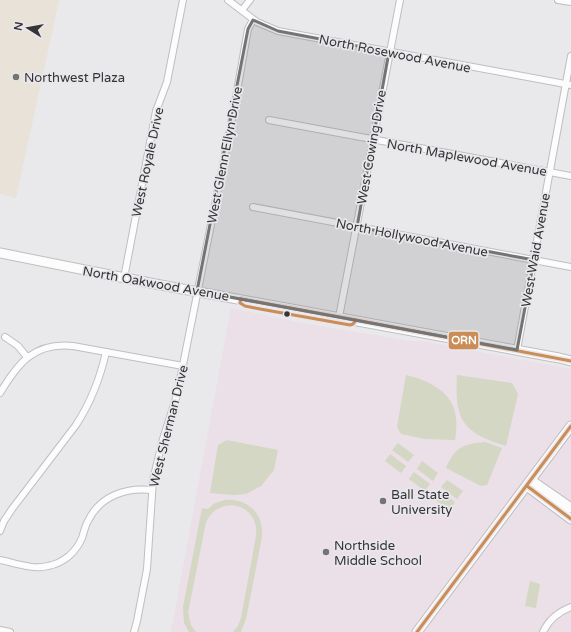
<svg xmlns="http://www.w3.org/2000/svg" width="571" height="632" font-family="'Varela Round',sans-serif">
<style>
.commercial{fill:#e8e2d8}
.education{fill:#ebdfe8}
.green{fill:#d3d7c3}
.lines{fill:none;stroke-linecap:round;stroke-linejoin:round}
.street-casing{stroke:#bfbec0;stroke-width:8}
.secondary-casing{stroke:#bfbec0;stroke-width:11}
.street{stroke:#fcfcfc;stroke-width:6}
.secondary{stroke:#fcfcfc;stroke-width:9}
.bus-1-casing{stroke:#e9e7ec;stroke-width:6}
.bus-1{stroke:#cb8c55;stroke-width:3}
.marked{fill:#747475;fill-opacity:0.2;stroke:#747475;stroke-width:3;stroke-linejoin:round}
.poi-dot{fill:#747475;stroke:#e9e7ec;stroke-width:1.5}
.bus-dot{fill:#353536;stroke:#e9e7ec;stroke-width:1.5}
.labels{text-anchor:middle;stroke-width:3.5;stroke-linejoin:round;paint-order:stroke}
.street-label{font-size:13px;fill:#353536;stroke:#e9e7ec}
.poi-label{font-size:13px;fill:#353536;stroke:#e9e7ec;text-anchor:start}
.line-badge{stroke:#e9e7ec;stroke-width:1.5}
.badge-label{font-size:11px;text-anchor:middle;font-weight:bold;fill:#fff}
</style>
<rect width="100%" height="100%" fill="#e9e8eb"/>
<!-- commercial -->
<path class="commercial" d="M0 0H59L16 198 0 194Z"/>
<!-- education -->
<path class="education" d="M231 308 308 324 410 341H422L571 369V632H171Z"/>
<!-- green -->
<g class="green">
<path d="M406 375C428 380 454 392 456 418 457 425 456 433 455 440L425 439 401 434 397 427Z"/>
<path d="M457 375 512 383 518 394 506 446C464 433 454 421 457 375Z"/>
<path d="M227 440 278 450 274 470 261 486 246 494 233 495 210 493 218 445Z"/>
<path d="M485 442 502 448 487 485 481 486 446 468C455 447 463 444 485 442Z"/>
<path d="M398 443 414 455 408 462 392 450Z"/>
<path d="M390 454 406 466 401 473 385 461Z"/>
<path d="M422 461 438 473 433 481 417 469Z"/>
<path d="M414 472 430 484 425 491 409 479Z"/>
<path d="M447 480 463 491 457 499 441 487Z"/>
<path d="M439 490 455 502 449 510 433 498Z"/>
<path d="M225 500C248 498 264 514 262 537L246 619 241 632H233L238 626 241 618 256 536C260 504 220 493 206 522L188 613 191 625 196 632H189L184 623 183 607 202 508 208 509 215 503Z"/>
<path d="M530 581 540 584 536 608 525 606Z"/>
</g>
<g class="lines">
<defs>
<g id="street">
<path d="M228 0 257 22 278 31 571 85"/>
<path d="M558 0 571 2"/>
<path d="M242 10 250 0"/>
<path d="M269 120 571 176"/>
<path d="M253 207 571 267"/>
<path d="M124 278 156 111 167 82 183 0"/>
<path d="M339 317 400 0"/>
<path d="M5 337 18 346 27 357"/>
<path d="M517 350 571 56"/>
<path d="M0 393C18 363 34 342 73 346L183 366"/>
<path d="M0 531 4 521 12 509 76 425C91 402 100 379 106 352"/>
<path d="M0 560C15 563 33 570 48 566 64 563 76 552 82 538 84 532 85 526 88 521 100 496 126 487 152 490"/>
<path d="M0 630 10 632"/>
<path d="M134 632 137 621 147 569 153 480 163 439 177 395 233 114 248 29 253 20"/>
<path d="M543 632C549 619 558 612 571 607"/>
</g>
<g id="secondary">
<path d="M0 253 155 284 559 358 571 361"/>
<path d="M532 481 571 508"/>
<path d="M527 486 571 519"/>
<path d="M417 632 571 426"/>
</g>
</defs>
<!-- street casing -->
<use href="#street" class="street-casing"/>
<!-- secondary casing -->
<use href="#secondary" class="secondary-casing"/>
<!-- street -->
<use href="#street" class="street"/>
<!-- secondary -->
<use href="#secondary" class="secondary"/>
<defs>
<g id="bus-1">
<path d="M241 299 356 320 353 324 350 325 260 309 245 306 240 303Z"/>
<path d="M356 320 571 361"/>
<path d="M527 486 571 519"/>
<path d="M417 632 571 426"/>
</g>
</defs>
<!-- bus-1 casing -->
<use href="#bus-1" class="bus-1-casing"/>
<!-- bus-1 -->
<use href="#bus-1" class="bus-1"/>
</g>
<!-- marked area -->
<path class="marked" d="M253 20 278 31 389 52 357 227 534 260 517 350 197 291 248 29Z"/>
<!-- markers -->
<g class="poi-dot">
<circle cx="16" cy="77" r="4"/>
<circle cx="383" cy="501" r="4"/>
<circle cx="326" cy="552" r="4"/>
</g>
<circle class="bus-dot" cx="287" cy="314" r="3.5"/>
<g class="labels">
<!-- street labels -->
<g class="street-label">
<text transform="translate(395 53) rotate(11)" y="5">North Rosewood Avenue</text>
<text transform="translate(371 147) rotate(-80)" y="5">West Cowing Drive</text>
<text transform="translate(224 155) rotate(-79)" y="5">West Glenn Ellyn Drive</text>
<text transform="translate(467 157) rotate(10)" y="5">North Maplewood Avenue</text>
<text transform="translate(147 162) rotate(-78)" y="5">West Royale Drive</text>
<text transform="translate(412 237) rotate(11)" y="5">North Hollywood Avenue</text>
<text transform="translate(535 250) rotate(-80)" y="5">West Waid Avenue</text>
<text transform="translate(156 283) rotate(10)" y="5">North Oakwood Avenue</text>
<text transform="translate(168 426) rotate(-76)" y="5">West Sherman Drive</text>
</g>
<!-- poi labels -->
<g class="poi-label">
<text x="24" y="82">Northwest Plaza</text>
<text x="391" y="499">Ball State<tspan x="391" dy="15">University</tspan></text>
<text x="334" y="550">Northside<tspan x="334" dy="15">Middle School</tspan></text>
</g>
</g>
<rect class="line-badge" x="448" y="331" width="31" height="19" rx="4" fill="#cb8c55"/>
<g class="badge-label">
<text x="464" y="344">ORN</text>
</g>
<!-- north arrow -->
<g transform="translate(28 28) rotate(281)" stroke="#e9e7ec" stroke-width="3" paint-order="stroke">
<path d="M0-3L7 15L0 10L-7 15Z" fill="#353536"/>
<text y="-6" font-size="11" font-weight="bold" text-anchor="middle" fill="#353536">N</text>
</g>
</svg>
